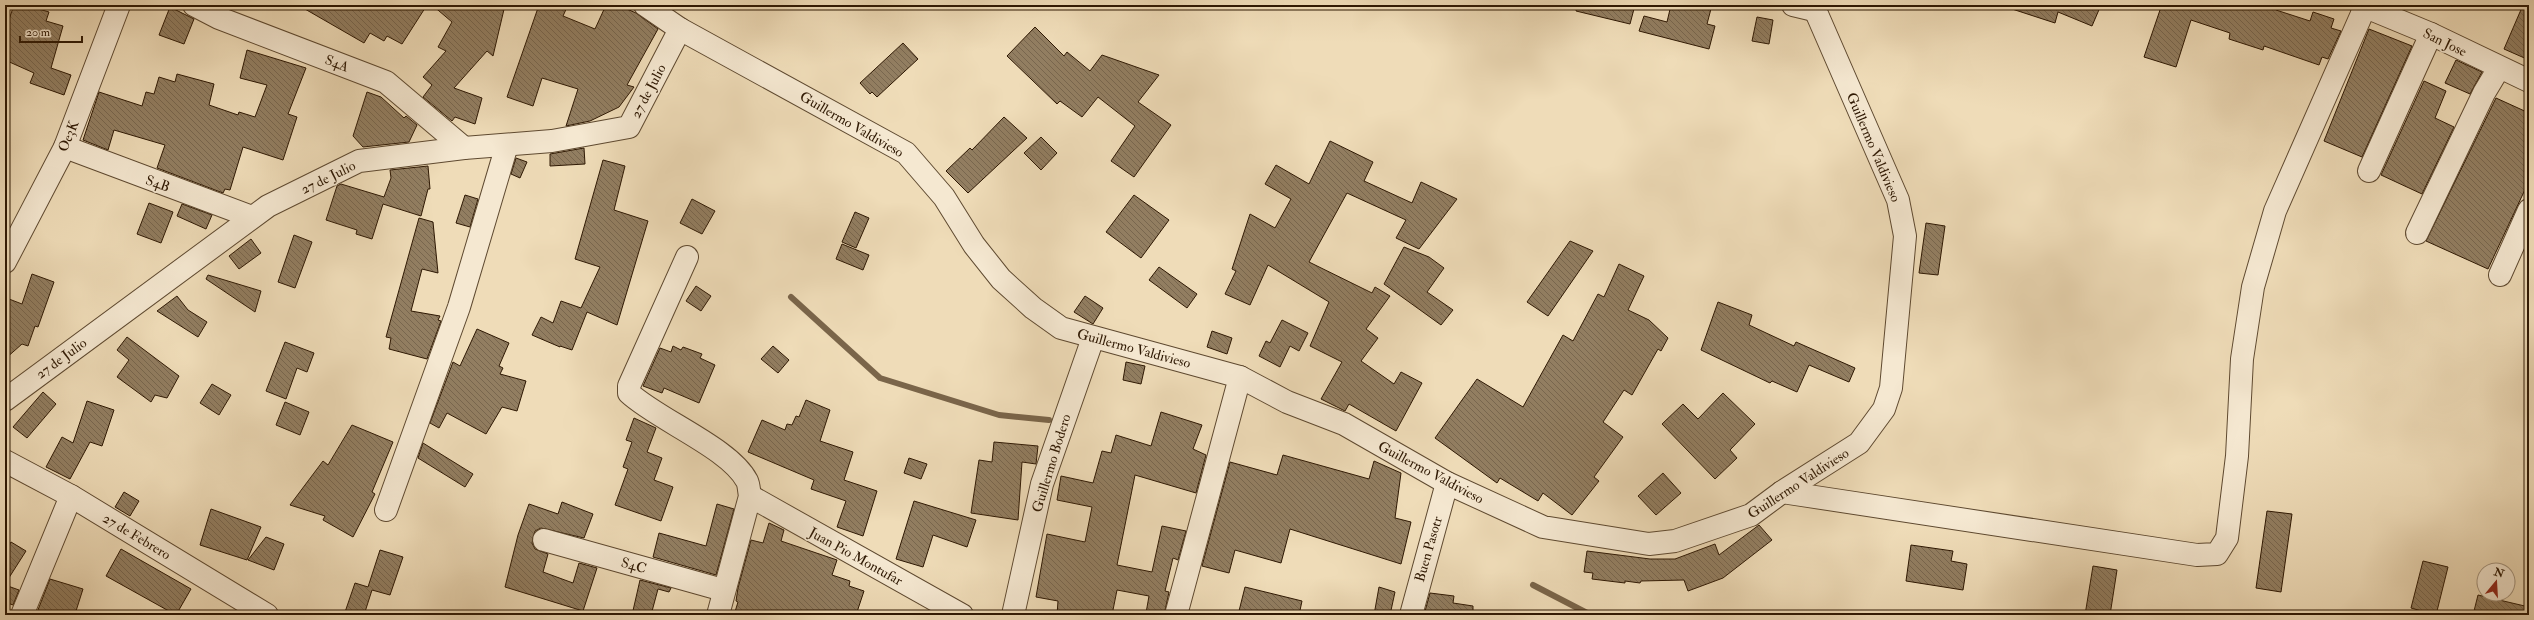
<svg xmlns="http://www.w3.org/2000/svg" width="2534" height="620" font-family="'IM FELL Double Pica',serif">
<style>
.lines{fill:none;stroke-linecap:round;stroke-linejoin:round}
.stream{stroke:#7a654a;stroke-width:6}
.building{fill:url(#building-back-hatch);stroke:#2e1803}
.minor-casing{stroke:#5e4930;stroke-width:24}
.minor{stroke:#f5e8d1;stroke-width:22}
.labels{text-anchor:middle;stroke-width:3.5;stroke-linejoin:round;paint-order:stroke}
.street-label{font-size:14px;fill:#2e1803;stroke:#f5e8d1}
</style>
<defs>
<pattern id="building-back-hatch" width="6" height="6" patternUnits="userSpaceOnUse"><rect width="6" height="6" fill="#927e61"/><path d="M-1 5l2 2M0 0l6 6M5-1l2 2" fill="none" stroke="#78664e"/></pattern>
</defs>
<rect width="100%" height="100%" fill="#efdcb8"/>
<filter id="stains"><feTurbulence type="fractalNoise" baseFrequency=".005" numOctaves="4"/><feColorMatrix values="0 0 0 0 .2 0 0 0 0 .09 0 0 0 0 .02 0 0 0 .5 -.17"/></filter>
<radialGradient id="worn" r=".72"><stop offset=".6" stop-color="#630" stop-opacity="0"/><stop offset="1" stop-color="#630" stop-opacity=".3"/></radialGradient>
<g class="lines">
<!-- stream -->
<g class="stream">
<path d="M791 297 880 378 999 415 1049 420"/>
<path d="M1533 585 1591 615"/>
</g>
</g>
<!-- building -->
<g class="building">
<path d="M14 5H25L49 12 46 21 63 26 51 68 71 75 64 95 30 83 34 73 5 60V31Z"/>
<path d="M298 5H427L402 44 387 36 384 41 370 33 364 43Z"/>
<path d="M432 5H505L493 56 487 51 454 88 482 98 475 124 455 117 452 121 423 97 432 85 423 77 446 51 438 47 452 22Z"/>
<path d="M539 5H568L563 16 595 29 606 5H618L636 13 658 29 627 85 634 87 619 107 590 121 566 126 578 89 542 78 533 106 507 97Z"/>
<path d="M1577 5H1635L1630 24 1576 11Z"/>
<path d="M1671 5H1712L1707 24 1715 26 1709 49 1639 31 1644 16 1667 22Z"/>
<path d="M2010 5H2101L2092 26 2058 12 2055 23 2009 8Z"/>
<path d="M2155 5H2277L2276 10 2310 21 2313 12 2334 19 2331 28 2341 31 2328 59 2322 57 2319 65 2264 46 2263 50 2229 39 2230 33 2191 20 2176 67 2144 57 2160 10 2155 8Z"/>
<path d="M2523 5H2529V60L2504 49Z"/>
<path d="M170 7 194 19 184 44 159 35Z"/>
<path d="M1757 17 1773 20 1769 44 1752 41Z"/>
<path d="M1035 27 1064 56 1067 52 1090 71 1102 55 1159 75 1138 102 1171 125 1134 177 1111 161 1135 126 1098 97 1082 117 1060 101 1057 104 1007 56Z"/>
<path d="M2369 29 2412 46 2362 157 2324 141Z"/>
<path d="M903 43 918 59 877 97 872 92 870 94 860 83Z"/>
<path d="M247 50 306 68 288 114 297 117 283 160 243 147 230 190 225 189 223 193 157 168 165 145 114 130 108 150 83 140 99 92 142 106 146 92 154 94 159 77 175 82 177 74 214 84 209 105 238 115 239 112 255 117 267 85 240 78Z"/>
<path d="M2456 60 2482 72 2470 94 2445 83Z"/>
<path d="M2424 81 2446 91 2435 118 2454 127 2422 194 2381 175Z"/>
<path d="M367 92 381 97 404 118 406 116 417 125 409 142 363 147 353 136Z"/>
<path d="M2496 98 2529 113V181L2488 269 2426 241Z"/>
<path d="M1004 117 1027 138 968 193 946 171 970 148 972 150Z"/>
<path d="M1041 137 1057 153 1041 170 1024 153Z"/>
<path d="M1330 141 1373 162 1364 181 1412 203 1421 182 1457 199 1419 249 1396 238 1406 220 1347 193 1309 262 1372 293 1375 287 1390 296 1366 329 1378 338 1361 361 1394 384 1401 372 1422 383 1396 431 1349 404 1345 411 1321 399 1342 362 1310 346 1329 302 1268 265 1250 305 1225 294 1236 271 1232 269 1250 214 1275 228 1291 199 1265 184 1276 165 1309 184Z"/>
<path d="M584 148 585 164 550 166V154Z"/>
<path d="M516 158 527 162 520 178 511 174Z"/>
<path d="M603 160 625 166 614 210 648 221 617 325 587 312 572 350 560 346V347L532 335 541 317 553 323 561 301 581 308 600 267 575 259Z"/>
<path d="M428 166 430 189H428L421 216 383 204 372 239 356 234 357 230 326 220 337 186 341 184 384 197 391 178 390 170Z"/>
<path d="M465 195 478 199 470 227 456 223Z"/>
<path d="M1134 195 1169 220 1141 258 1106 232Z"/>
<path d="M692 199 715 211 702 234 680 223Z"/>
<path d="M149 203 173 212 161 243 137 234Z"/>
<path d="M182 204 212 215 206 229 177 216Z"/>
<path d="M855 212 869 218 856 248 842 242Z"/>
<path d="M419 218 433 222 438 273 422 269 411 311 440 316 438 320 441 321 427 359 389 349 391 338 386 337Z"/>
<path d="M1926 223 1945 226 1938 275 1919 273Z"/>
<path d="M294 235 312 242 295 288 278 282Z"/>
<path d="M251 239 261 253 239 269 229 256Z"/>
<path d="M1570 241 1593 251 1548 316 1527 302Z"/>
<path d="M842 244 869 255 863 270 836 259Z"/>
<path d="M1404 247 1429 257 1444 268 1427 292 1453 310 1441 325 1384 284Z"/>
<path d="M1619 264 1644 276 1628 310 1649 320 1668 338 1661 351 1658 349 1632 395 1624 390 1603 422 1623 437 1594 477 1599 481 1572 515 1543 493 1538 501 1500 478 1497 483 1435 438 1477 379 1523 407 1563 335 1573 341 1598 294 1604 297Z"/>
<path d="M1159 267 1197 294 1187 308 1149 280Z"/>
<path d="M32 274 54 282 38 327 35 326 28 346 22 344 5 359V309L9 299 22 304Z"/>
<path d="M208 275 261 291 255 312 206 279Z"/>
<path d="M696 286 711 296 701 311 686 301Z"/>
<path d="M177 296 188 310 207 322 198 337 157 311Z"/>
<path d="M1085 296 1103 308 1093 324 1074 312Z"/>
<path d="M1718 302 1752 315 1749 325 1794 346 1796 342 1855 368 1849 382 1809 365 1797 392 1772 381 1770 383 1701 350Z"/>
<path d="M1282 320 1308 333 1299 351 1290 346 1280 367 1259 356 1266 341 1270 343Z"/>
<path d="M477 329 509 343 499 366 503 368 500 374 526 381 517 411 502 407 486 434 447 413 439 428 430 423 453 362 460 366Z"/>
<path d="M1212 331 1232 338 1227 354 1207 347Z"/>
<path d="M127 337 179 376 167 398 155 395 151 402 117 377 129 360 117 350Z"/>
<path d="M285 342 314 353 307 372 297 368 286 399 266 391Z"/>
<path d="M673 346 681 350 683 347 702 354 700 358 715 365 699 403 664 388 662 393 643 386 660 348 671 352Z"/>
<path d="M773 346 789 360 778 373 761 359Z"/>
<path d="M1126 362 1145 366 1141 384 1123 380Z"/>
<path d="M212 384 231 395 219 415 200 403Z"/>
<path d="M43 392 56 404 27 438 13 427Z"/>
<path d="M1723 393 1755 424 1730 450 1737 458 1715 479 1662 424 1683 404 1698 419Z"/>
<path d="M806 400 830 410 820 441 853 452 844 480 877 491 863 536 837 527 846 501 811 489 814 480 748 452 762 420 785 430 787 424 792 425 796 416 799 417Z"/>
<path d="M87 401 114 410 102 446 90 442 70 479 46 467 62 437 73 443Z"/>
<path d="M285 402 309 412 300 435 276 425Z"/>
<path d="M1161 412 1202 425 1193 449 1206 455 1196 493 1135 475 1117 565 1152 572 1162 526 1186 531 1178 560 1173 558 1165 591 1169 592 1164 615 1146 613 1149 596 1117 590 1112 615H1057L1058 601 1036 597 1047 534 1085 542 1092 507 1057 500 1061 476 1093 483 1102 451 1111 453 1116 435 1151 446Z"/>
<path d="M634 418 656 428 647 452 662 458 654 480 673 487 661 521 615 505 628 469 623 467 632 442 626 440Z"/>
<path d="M352 425 393 442 372 492 375 494 353 537 323 520 325 516 290 505 323 461 328 465Z"/>
<path d="M994 442 1038 446 1036 464 1022 462 1018 520 971 513 979 460 992 462Z"/>
<path d="M423 443 473 474 465 487 418 458Z"/>
<path d="M1283 455 1369 479 1374 461 1401 473 1395 518 1411 522 1401 564 1290 529 1281 563 1235 550 1229 573 1202 566 1230 462 1277 475Z"/>
<path d="M909 458 927 464 921 479 904 473Z"/>
<path d="M1663 473 1681 493 1656 515 1638 496Z"/>
<path d="M124 492 139 501 130 516 115 507Z"/>
<path d="M914 501 976 520 967 547 933 535 923 567 896 559Z"/>
<path d="M562 502 593 514 584 538 541 528 535 531 532 543 535 549 548 554 543 572 573 583 579 563 597 568 583 611 505 587 518 535 529 504 558 514Z"/>
<path d="M717 504 734 509 716 575 653 557 659 533 706 546Z"/>
<path d="M211 509 261 527 247 560 200 545Z"/>
<path d="M2267 511 2292 514 2281 592 2256 588Z"/>
<path d="M769 523 784 530 781 541 837 560 832 575 850 581 849 586 864 591 856 615H734L738 602 736 601 738 588 751 540 763 543Z"/>
<path d="M1759 525 1772 540 1723 578 1688 591 1684 580 1641 581 1640 583 1625 581V583L1592 579 1593 573 1584 572 1587 551 1650 559H1675L1715 544 1719 555Z"/>
<path d="M266 537 284 544 274 570 248 560Z"/>
<path d="M11 542 26 551 5 584V552Z"/>
<path d="M1911 545 1953 551 1951 561 1967 564 1963 590 1906 581Z"/>
<path d="M121 549 191 589 176 615 106 576Z"/>
<path d="M380 550 403 557 390 595 372 590 364 615H344L355 583 368 587Z"/>
<path d="M2423 561 2448 567 2436 615 2411 608Z"/>
<path d="M2093 566 2117 570 2110 615H2085Z"/>
<path d="M50 579 83 589 76 611 82 613V615H36Z"/>
<path d="M640 580 671 588 669 592 658 589 651 615H632Z"/>
<path d="M5 585 19 590 13 605 5 602Z"/>
<path d="M1245 587 1302 601 1299 615H1238Z"/>
<path d="M1379 587 1395 592 1390 615H1374Z"/>
<path d="M1430 593 1454 596 1453 603 1473 606V615H1424Z"/>
<path d="M2478 595 2529 607V615H2473Z"/>
</g>
<g class="lines">
<defs>
<g id="minor">
<path d="M194 5 219 18 386 82 464 148"/>
<path d="M645 5 680 29 906 153 944 197 974 245 1001 279 1033 308 1061 328 1240 377 1287 402 1344 424 1447 483 1543 527 1649 544 1675 541 1751 515 1782 492 1859 443 1884 409 1891 388 1905 236 1898 200 1813 5"/>
<path d="M1793 5 1814 10"/>
<path d="M2361 5 2431 34 2529 81"/>
<path d="M65 147 252 217"/>
<path d="M2369 171 2431 34"/>
<path d="M2417 233 2484 93 2499 68"/>
<path d="M687 257 629 386V393C658 420 730 448 747 481 749 485 749 492 750 496L718 615"/>
<path d="M5 262 65 147 119 5"/>
<path d="M2500 275 2529 210"/>
<path d="M5 400 268 206 359 161 464 148 552 141 629 127 680 29"/>
<path d="M5 461 71 496 267 615"/>
<path d="M1782 492 2197 555 2217 554 2227 538 2237 456 2242 359 2253 287 2275 211 2365 7"/>
<path d="M750 496 962 615"/>
<path d="M386 510 459 307 507 145"/>
<path d="M544 540 723 590"/>
<path d="M22 615 71 496"/>
<path d="M1013 615 1042 484 1093 338"/>
<path d="M1176 615 1240 377"/>
<path d="M1411 615 1447 483"/>
</g>
</defs>
<!-- minor casing -->
<use href="#minor" class="minor-casing"/>
<!-- minor -->
<use href="#minor" class="minor"/>
</g>
<g class="labels">
<!-- street labels -->
<g class="street-label">
<text transform="translate(2445 42) rotate(26)" y="5">San Jose</text>
<text transform="translate(337 63) rotate(21)" y="5">S4A</text>
<text transform="translate(648 91) rotate(-62)" y="5">27 de Julio</text>
<text transform="translate(852 124) rotate(30)" y="5">Guillermo Valdivieso</text>
<text transform="translate(68 136) rotate(-67)" y="5">Oe3K</text>
<text transform="translate(1874 147) rotate(67)" y="5">Guillermo Valdivieso</text>
<text transform="translate(328 177) rotate(-26)" y="5">27 de Julio</text>
<text transform="translate(158 183) rotate(19)" y="5">S4B</text>
<text transform="translate(1134 348) rotate(15)" y="5">Guillermo Valdivieso</text>
<text transform="translate(61 358) rotate(-36)" y="5">27 de Julio</text>
<text transform="translate(1051 463) rotate(-73)" y="5">Guillermo Bodero</text>
<text transform="translate(1431 472) rotate(28)" y="5">Guillermo Valdivieso</text>
<text transform="translate(1798 483) rotate(-33)" y="5">Guillermo Valdivieso</text>
<text transform="translate(137 536) rotate(31)" y="5">27 de Febrero</text>
<text transform="translate(1428 549) rotate(-74)" y="5">Buen Pasotr</text>
<text transform="translate(856 556) rotate(29)" y="5">Juan Pio Montufar</text>
<text transform="translate(634 565) rotate(16)" y="5">S4C</text>
</g>
</g>
<!-- margin -->
<rect width="2534" height="620" fill="none" stroke="#efdcb8" stroke-width="20"/>
<rect x="6" y="6" width="2522" height="608" fill="none" stroke="#2e1803" stroke-width="2"/>
<rect x="10" y="10" width="2514" height="600" fill="none" stroke="#2e1803"/>
<!-- north arrow -->
<g transform="translate(2496 582) rotate(18)"><circle r="19" fill="#f5e8d1" stroke="#a5957f"/>
<path d="M0-3L7 15L0 10L-7 15Z" fill="#8f2418"/>
<text y="-6" font-size="11" font-weight="bold" text-anchor="middle" fill="#2e1803">N</text>
</g>
<!-- scale -->
<path d="M20 36v6h62v-6" fill="none" stroke="#2e1803" stroke-width="2"/>
<text x="26" y="36" font-size="12" fill="#2e1803" stroke="#f5e8d1" stroke-width="3" paint-order="stroke">20 m</text>
<rect width="100%" height="100%" filter="url(#stains)"/>
<rect width="100%" height="100%" fill="url(#worn)"/>
</svg>
